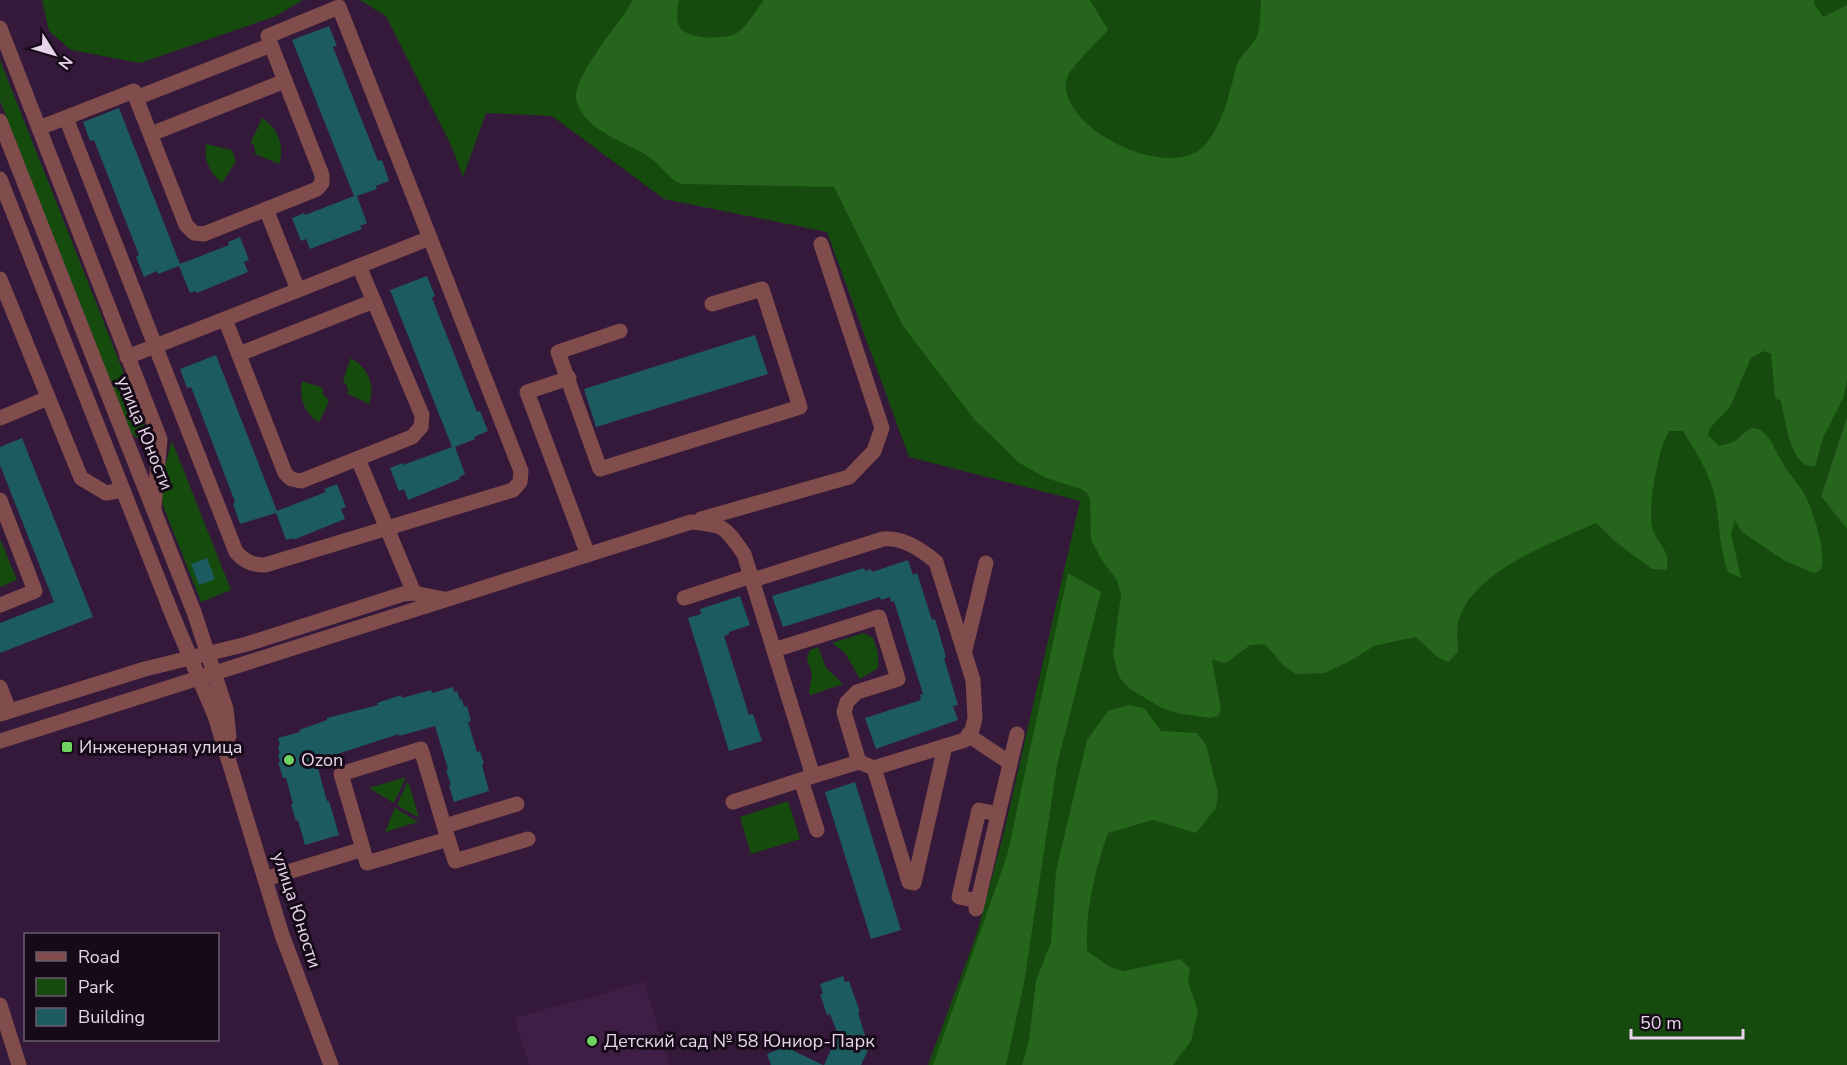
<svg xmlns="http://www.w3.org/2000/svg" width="1847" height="1065" font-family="'Nunito Sans',sans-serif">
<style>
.built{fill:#3f1e45}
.green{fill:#164b0e}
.forest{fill:#25661c}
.building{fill:#1c5b5f}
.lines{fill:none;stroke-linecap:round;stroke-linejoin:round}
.minor{stroke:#814d4c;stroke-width:15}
.poi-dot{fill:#6ed360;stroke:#160a18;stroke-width:2}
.labels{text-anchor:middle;stroke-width:6;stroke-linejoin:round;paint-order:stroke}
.street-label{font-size:18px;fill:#e6d4e9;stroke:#160a18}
.poi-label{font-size:18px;fill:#e6d4e9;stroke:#160a18;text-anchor:start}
</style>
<rect width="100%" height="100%" fill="#35193a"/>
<!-- built -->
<path class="built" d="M644 982 670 1065H529L514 1018Z"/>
<!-- green -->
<g class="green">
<path d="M42 0H303L276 16 140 63 71 50 49 31Z"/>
<path d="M360 0H1847V417L1821 495 1847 529V1065H928L977 933 1004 832 1080 501 909 457 827 232 664 199 552 116 486 113 463 177 452 147 386 16Z"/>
<path d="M0 60 146 429 145 434 136 438 131 433 0 101Z"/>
<path d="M262 118C278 128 285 146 279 164L255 154V147L251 142Z"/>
<path d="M206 144 232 150 236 161 222 183C209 172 204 160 206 144Z"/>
<path d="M351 358C368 368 376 386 369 404L348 394V388L343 380Z"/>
<path d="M302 381 323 388V394L329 401 319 422C304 413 299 398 302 381Z"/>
<path d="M172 441 231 590 201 602 164 508 159 487Z"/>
<path d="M0 539 17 580 0 587Z"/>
<path d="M864 633 873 638 878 653V668L860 679 845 653 832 643Z"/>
<path d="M818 647 826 668 843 684 811 695 809 694 812 674 807 658 810 650Z"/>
<path d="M406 777 394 803 369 788Z"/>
<path d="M408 781 419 818 397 805Z"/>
<path d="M788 801 800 839 751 854 740 817Z"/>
<path d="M395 808 418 822 385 832Z"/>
</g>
<!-- forest -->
<g class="forest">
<path d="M633 0H679C678 7 676 17 678 23 682 41 726 40 737 33 748 25 756 10 764 0H1090L1108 30C1100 39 1069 69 1067 78 1053 124 1166 184 1204 146 1219 130 1226 105 1232 84 1234 77 1235 68 1238 62 1242 53 1253 46 1257 36 1261 26 1260 11 1261 0H1814V4L1823 17 1847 5V380L1844 396 1823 438 1815 467C1812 466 1809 466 1806 465 1790 458 1784 416 1781 401L1775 398 1771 354 1764 351 1751 358 1730 407 1710 428 1708 435 1719 446C1723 445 1729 444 1733 442 1742 438 1747 423 1760 430 1772 437 1774 450 1781 460 1788 474 1801 485 1807 499 1814 515 1828 556 1820 571L1814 573 1785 561 1742 532 1735 520 1731 533 1741 578 1728 572C1719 548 1720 523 1715 498 1710 473 1696 452 1683 431H1669C1658 449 1648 505 1652 527 1654 537 1664 546 1667 556 1668 560 1667 566 1667 570L1652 569 1617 543 1596 523C1554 542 1468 573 1458 624 1456 632 1458 643 1458 652L1448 662C1431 656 1429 647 1415 637L1374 646 1350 661 1325 673 1296 674 1284 666 1265 644 1250 645 1226 663 1212 660 1221 710 1218 716 1211 718 1176 713 1162 708 1130 689 1119 677 1113 655 1121 594 1117 580 1101 559 1091 539 1090 500 1087 493 1081 489 1046 478 1018 462 974 419 903 326 834 187 682 184C666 178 659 161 643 153 625 144 606 136 591 123 584 117 575 104 576 95 578 70 620 23 633 0Z"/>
<path d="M1847 417V529L1821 496Z"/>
<path d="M1068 573 1101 592 1057 765 1024 983 1006 1065H933L1007 856Z"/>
<path d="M1129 705 1144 708 1161 731 1197 733 1206 745 1218 793 1216 808 1196 833 1153 820 1108 833C1095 869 1085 912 1087 951L1110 967 1124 971 1180 959 1190 968 1188 982 1198 1011 1191 1041 1173 1065H1022L1029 1040 1036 981 1051 942 1056 871 1087 740 1108 711Z"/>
</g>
<!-- building -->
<g class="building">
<path d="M329 26 337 46 333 47 378 161 382 160 389 181 376 186 377 189 357 196 367 223 360 226 362 229 310 249 306 239 301 241 292 218 304 213 305 215 354 196 292 40Z"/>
<path d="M119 108 180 264 229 245 228 242 240 237 249 260 244 262 248 272 197 293 196 291 190 293 179 266 158 274 157 271 144 277 136 257 139 255 101 158 94 140 90 141 83 122Z"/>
<path d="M427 276 435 296 432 298 477 412 480 411 488 431 474 437 475 439 455 447 465 474 459 477 460 479 408 500 404 489 399 491 390 468 403 463V465L452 447 390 290Z"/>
<path d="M755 335 768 374 596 427 584 389Z"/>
<path d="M216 355 277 511 326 492 324 489 337 484 346 507 341 509 345 519 293 540V538L286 540 276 513 240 524 233 504 235 502 198 405 191 387 187 388 180 369Z"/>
<path d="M22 438 93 617 0 653V623L54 602 0 465V447Z"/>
<path d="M207 558 215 579 199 585 191 564Z"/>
<path d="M908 560 913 575 917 573 932 620 935 619 946 657 944 658 958 705 953 706 958 720 876 749 865 718 921 700 920 695 923 694 894 601 891 602 890 597 881 600 880 597 783 627 772 596 864 568 865 571 871 569 872 572Z"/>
<path d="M740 596 750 625 729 632V634L724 636 749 715 753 714 762 741 729 751 688 618 701 614 700 609Z"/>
<path d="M453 687 454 692 457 691 460 700 462 699 464 707 467 706 471 721 468 722 477 752 480 751 484 764 482 765 489 791 454 802 449 785H451L446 770 448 769 435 726 399 736V734L316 761 327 801H329L339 835 305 845 298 820 296 821 291 805 293 804 286 778H283L278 762H280L278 754H280L278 746 280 745 278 738 300 732 299 730 327 720V718L378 705 377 703 401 695 402 698 431 690 432 693Z"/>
<path d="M855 782 901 930 871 939 825 792Z"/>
<path d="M843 976 845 982 849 981 860 1012 858 1013 869 1048 861 1065H824L838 1034 830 1014 827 1015 820 994H823L820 984Z"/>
<path d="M792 1044 794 1051 823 1065H771L767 1054Z"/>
</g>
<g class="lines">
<!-- minor -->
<g class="minor">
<path d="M0 28 160 439 154 507"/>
<path d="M136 98 186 225 194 233 204 234 317 189 322 183V175L271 45"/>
<path d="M66 118 236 552C244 561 252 565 265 565L513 490 520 482 521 471 430 238 225 319"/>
<path d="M0 121 194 612 226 709 229 736"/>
<path d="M39 128 134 91 136 98 271 45 268 36 339 7 430 238"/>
<path d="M151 134 285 81"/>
<path d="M0 179 174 619 215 716 282 935 331 1065"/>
<path d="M266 209 298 290"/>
<path d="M0 279 81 478 106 493 123 490"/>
<path d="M620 331 558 352 600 469 800 407 762 289 712 304"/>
<path d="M239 354 374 301"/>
<path d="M127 357 225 319 285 473 291 479 301 481 412 437 421 427 422 415 359 266"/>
<path d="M569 378 527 392 588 555"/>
<path d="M0 418 48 398"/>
<path d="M358 459 414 593"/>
<path d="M0 500 35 591 0 605"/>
<path d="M701 519 849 477 874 451 882 428 821 244"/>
<path d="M753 580 883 539C903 537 922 550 936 562L973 680 975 718 972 730 965 740 874 768 859 762"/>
<path d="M684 598 751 576"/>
<path d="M774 650 879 617 898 679 857 692 847 702 844 712 859 762 813 776"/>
<path d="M965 650 986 563"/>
<path d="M0 687 9 711"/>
<path d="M0 714 145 669 247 644 403 594 414 593 444 599"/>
<path d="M968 735 1010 763"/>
<path d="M0 741 691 522C725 525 724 526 744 554L813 776 733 802"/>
<path d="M874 768 909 882 914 883 945 746"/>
<path d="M801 780 817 830"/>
<path d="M445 826 517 804"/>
<path d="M448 839 455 861 528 839"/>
<path d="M265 879 363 849 341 774 421 749 448 839 367 863 363 849"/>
<path d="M978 901 959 897 979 810 998 814"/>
<path d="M976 909 1017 734"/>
<path d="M0 1005 19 1065"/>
</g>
</g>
<!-- markers -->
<g class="poi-dot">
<rect x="61" y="741" width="12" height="12" rx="3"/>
<circle cx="289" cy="760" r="6"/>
<circle cx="592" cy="1041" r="6"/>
</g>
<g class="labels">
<!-- street labels -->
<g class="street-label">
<text transform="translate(145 433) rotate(68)" y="6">улица Юности</text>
<text transform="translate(297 910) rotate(72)" y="6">улица Юности</text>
</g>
<!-- poi labels -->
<g class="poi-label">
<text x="79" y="753">Инженерная улица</text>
<text x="301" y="766">Ozon</text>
<text x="604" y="1047">Детский сад № 58 Юниор-Парк</text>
</g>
</g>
<!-- legend -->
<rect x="24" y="933" width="195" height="108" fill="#160a18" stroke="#695b6c" stroke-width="1.5"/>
<rect x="36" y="952" width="30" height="9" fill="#814d4c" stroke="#695b6c" stroke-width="1.5"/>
<text x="78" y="963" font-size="18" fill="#e6d4e9">Road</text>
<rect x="36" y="978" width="30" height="18" fill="#164b0e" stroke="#695b6c" stroke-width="1.5"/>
<text x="78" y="993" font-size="18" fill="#e6d4e9">Park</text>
<rect x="36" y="1008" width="30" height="18" fill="#1c5b5f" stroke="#695b6c" stroke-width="1.5"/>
<text x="78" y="1023" font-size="18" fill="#e6d4e9">Building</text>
<!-- north arrow -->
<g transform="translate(54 54) rotate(127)" stroke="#160a18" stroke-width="4.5" paint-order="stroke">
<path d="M0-4.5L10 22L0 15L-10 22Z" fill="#e6d4e9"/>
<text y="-9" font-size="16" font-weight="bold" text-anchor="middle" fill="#e6d4e9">N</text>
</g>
<!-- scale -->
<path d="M1631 1029v9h112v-9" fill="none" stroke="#e6d4e9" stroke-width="3"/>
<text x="1640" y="1029" font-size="18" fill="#e6d4e9" stroke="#160a18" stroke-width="4.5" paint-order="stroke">50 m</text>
</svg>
